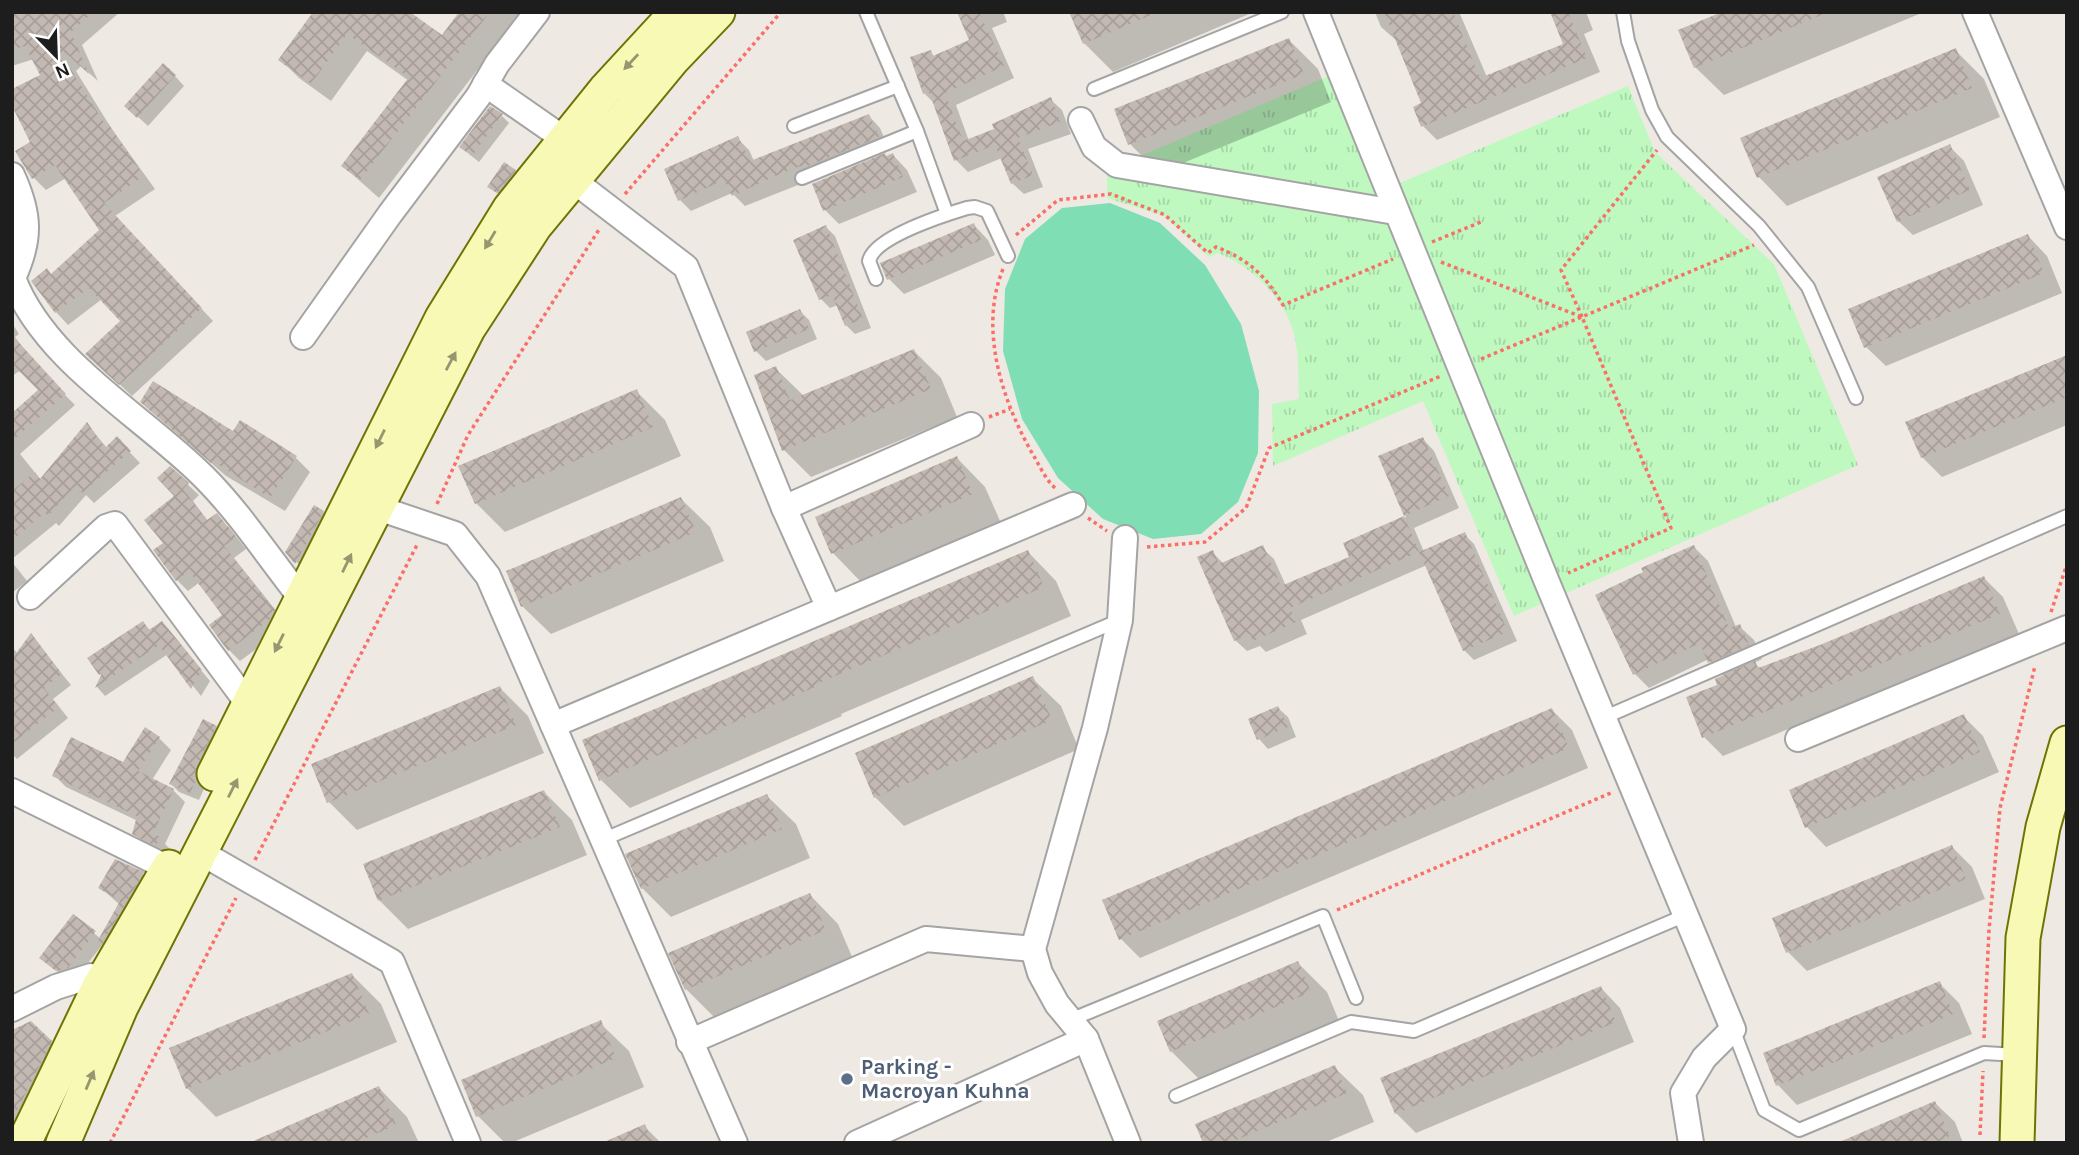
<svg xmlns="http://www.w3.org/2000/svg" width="2079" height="1155" font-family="Karla,sans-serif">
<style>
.park{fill:url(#park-tufts)}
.pitch{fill:#80deb4}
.shadow{fill:#0003}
.building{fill:url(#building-cross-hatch)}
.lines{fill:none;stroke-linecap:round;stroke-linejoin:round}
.service-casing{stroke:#a4a4a4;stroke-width:16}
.minor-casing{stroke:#a4a4a4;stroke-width:28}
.secondary-casing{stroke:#6e7404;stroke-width:37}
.path{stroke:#fa6f68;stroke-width:3.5;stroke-dasharray:3.5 3.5;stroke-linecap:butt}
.service{stroke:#fff;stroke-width:12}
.minor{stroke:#fff;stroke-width:24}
.secondary{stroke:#f9f9b6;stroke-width:33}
.oneway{fill:#969671}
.service-dot{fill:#5c6f8a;stroke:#fff;stroke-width:2.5}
.labels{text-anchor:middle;stroke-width:6;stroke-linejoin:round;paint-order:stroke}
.service-label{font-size:21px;font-weight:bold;fill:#4e5e75;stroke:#fff;text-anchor:start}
</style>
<defs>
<pattern id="park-tufts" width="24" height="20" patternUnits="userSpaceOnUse" patternTransform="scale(1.75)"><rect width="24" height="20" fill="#bff9c0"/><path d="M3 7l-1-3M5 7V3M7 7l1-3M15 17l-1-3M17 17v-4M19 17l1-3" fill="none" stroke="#a4d5a5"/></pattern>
<pattern id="building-cross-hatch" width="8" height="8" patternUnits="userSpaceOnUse" patternTransform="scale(1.75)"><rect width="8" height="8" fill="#c3b9b2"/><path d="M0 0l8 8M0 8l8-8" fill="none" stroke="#a79f99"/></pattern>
</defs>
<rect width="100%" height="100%" fill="#eeeae3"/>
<!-- park -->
<path class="park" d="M1348 68 1395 185 1628 86 1655 152 1774 264 1858 465 1514 616 1423 401 1273 466 1272 404 1299 399C1298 381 1299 362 1296 344 1291 304 1254 267 1218 253L1209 257 1164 216 1107 198V170Z"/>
<!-- pitch -->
<path class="pitch" d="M1110 203 1160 223 1205 265 1241 324 1259 391 1258 453 1238 502 1201 534 1153 539 1103 519 1058 478 1022 419 1003 351 1005 289 1025 239 1062 208Z"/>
<!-- shadow -->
<g class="shadow">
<path d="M12 12H120L82 45 98 81 81 66 76 71 111 128 155 189 115 216 213 321 132 396 100 366 122 321 102 299 68 325 56 312 52 276 101 230 66 178 46 190 34 178 33 142 42 76 34 59 12 66Z"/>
<path d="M315 12 442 37 462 12H522L379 198 343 166 409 81 367 51 331 101 299 78 281 60Z"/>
<path d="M959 12H1003L1007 22 992 28 1014 78 956 105 969 141 996 130 1050 99 1062 110 1071 134 1028 149 1043 187 1024 194 1012 183 1002 158 968 172 956 160 935 104 924 93 930 52 935 57 972 40Z"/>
<path d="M1071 12H1254L1113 72 1084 43Z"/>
<path d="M1375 12H1465L1460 14 1487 77 1566 44 1552 12H1586L1593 30 1584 34 1600 72 1437 140 1423 126V104L1397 41 1381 27Z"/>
<path d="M1726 12H1924L1724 95 1695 67Z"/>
<path d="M1289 40 1318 69 1331 102 1159 173 1130 144Z"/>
<path d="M1955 50 1984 79 2000 117 1787 206 1759 177Z"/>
<path d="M175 76 184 86 148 126 136 115Z"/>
<path d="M502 116 509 123 479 162 469 154Z"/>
<path d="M869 116 880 128 889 149 745 206 732 193 691 211 680 200 737 138 749 150 754 161Z"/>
<path d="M1950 147 1964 161 1983 205 1913 235 1898 221Z"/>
<path d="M893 155 907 170 917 192 839 224 825 210Z"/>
<path d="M515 171 519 175 502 196 494 191Z"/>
<path d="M974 225 988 240 995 255 904 294 889 279 882 264Z"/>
<path d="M826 227 835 236 871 328 855 334 846 325 838 305 830 308 821 299 795 241Z"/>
<path d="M2028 236 2047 256 2062 293 1886 366 1866 347Z"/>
<path d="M800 311 809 320 817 339 766 361 756 351Z"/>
<path d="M12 323 19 334 15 337 38 368 75 405 20 454 41 480 88 425 107 448 117 439 140 463 94 503 86 495 59 526 56 523 12 559V415L41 390 21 370 12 376Z"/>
<path d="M914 351 941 378 957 417 811 477 784 450 775 368 804 396Z"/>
<path d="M2067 357V425L1942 477 1922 457Z"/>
<path d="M636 391 665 420 681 456 505 532 476 503Z"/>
<path d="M142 402 296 458 310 472 285 511 226 476Z"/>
<path d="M1423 439 1434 451 1459 508 1414 528 1424 552 1464 534 1474 544 1517 641 1474 660 1464 650 1427 565 1301 620 1307 634 1266 652 1260 646 1247 651 1235 640 1212 552 1224 564 1262 548 1274 559 1286 586 1351 558 1345 544 1406 517 1380 457Z"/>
<path d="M957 458 985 487 1001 523 861 582 833 553 817 517Z"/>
<path d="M170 468 199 495 193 501 208 521 228 526 246 549 234 558 285 622 281 631 240 661 229 650 225 615 200 582 188 591 177 580 165 544 176 496Z"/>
<path d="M681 499 710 527 724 561 551 634 522 606Z"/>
<path d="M323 512 331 520 304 570 287 552Z"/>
<path d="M1694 547 1708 561 1736 627 1739 626 1754 640 1762 659 1754 663 1761 669 1984 578 2003 597 2019 634 1723 756 1704 737 1724 677 1709 659 1649 688 1635 674Z"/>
<path d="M1028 552 1056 581 1071 616 841 714 842 716 630 808 601 780Z"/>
<path d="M12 562 27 581 12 593Z"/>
<path d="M143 623 151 631 162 623 210 681 201 696 168 654 105 696 97 687 102 676 89 658Z"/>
<path d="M31 636 71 685 53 699 68 718 17 759 12 754V647L18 654Z"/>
<path d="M1032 678 1061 706 1079 749 904 826 875 797Z"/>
<path d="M500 688 528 716 544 753 357 830 329 802Z"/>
<path d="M1278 708 1288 717 1296 737 1268 749 1259 739 1250 720Z"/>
<path d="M1552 710 1572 730 1588 768 1140 958 1121 939Z"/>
<path d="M1963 716 1983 736 1999 772 1826 847 1807 827 1791 791Z"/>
<path d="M216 727 224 735 204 774V789L199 800 179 792 171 784Z"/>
<path d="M159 738 171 750 152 780 173 790 185 802 165 844 171 850 168 856 146 845 134 833 138 821 66 787 54 775 124 764Z"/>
<path d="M544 792 572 820 587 855 408 929 379 900Z"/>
<path d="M767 796 796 824 810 858 671 917 642 888Z"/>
<path d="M1952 847 1972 867 1985 899 1807 971 1788 952Z"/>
<path d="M142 874 157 889 114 956 103 944 77 977 67 980 41 957 73 916 101 939 120 905 101 888Z"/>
<path d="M810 895 838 924 853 959 715 1018 686 989Z"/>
<path d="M1298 963 1327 992 1339 1021 1200 1080 1171 1051Z"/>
<path d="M352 975 381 1004 397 1042 216 1117 187 1088Z"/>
<path d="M1940 984 1959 1003 1972 1034 1797 1105 1778 1085Z"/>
<path d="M1601 988 1620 1008 1634 1042 1416 1133 1396 1113Z"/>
<path d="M600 1023 629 1051 644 1087 511 1143H505L478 1116Z"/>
<path d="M31 1024 63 1054 12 1143V1032Z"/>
<path d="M1334 1067 1363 1095 1374 1122 1324 1143H1205Z"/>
<path d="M379 1088 407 1117 419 1143H253Z"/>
<path d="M1935 1103 1955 1122 1963 1143H1841Z"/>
<path d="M644 1126 661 1143H606Z"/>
</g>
<!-- building -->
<g class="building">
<path d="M12 12H93L71 32 89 74 68 55 64 58 106 126 108 123 144 176 104 203 202 308 119 385 85 354 120 321 89 288 55 313 31 281 47 268 51 274 99 230 55 165 32 179 15 151 30 142 12 106V89L40 75 25 46 12 50Z"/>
<path d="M313 12H410L442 35 459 12H490L360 180 341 166 409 77 347 34 311 84 278 60Z"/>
<path d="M957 12H979L1004 66 945 93 963 141 994 129 992 124 1051 97 1060 122 1018 138 1033 175 1011 184 995 145 954 161 929 92 923 94 910 57 931 50 933 56 969 40Z"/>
<path d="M1069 12H1158L1083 44Z"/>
<path d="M1384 12H1453L1480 78 1563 44 1550 12H1568L1587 58 1421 127 1413 107 1421 103Z"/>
<path d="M1722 12H1826V13L1694 68 1678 30Z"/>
<path d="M1289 38 1304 74 1128 145 1114 109Z"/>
<path d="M1956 48 1972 88 1757 178 1740 138Z"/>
<path d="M163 63 176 75 137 118 124 106Z"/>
<path d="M490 106 503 114 472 156 459 147Z"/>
<path d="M869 114 879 137 805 167 804 165 784 172 732 196 724 180 678 201 664 169 738 136 750 161Z"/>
<path d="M1950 144 1970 190 1897 222 1877 177Z"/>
<path d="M885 153 886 156 893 153 903 177 823 211 812 184Z"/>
<path d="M504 162 516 170 497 193 487 187Z"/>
<path d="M974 223 981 240 887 280 880 263Z"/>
<path d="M826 225 863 319 845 326 832 295 819 300 793 240Z"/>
<path d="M2028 234 2044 273 1864 348 1848 309Z"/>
<path d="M800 309 809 329 754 352 746 332Z"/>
<path d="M12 335 66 394 12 441V413L38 390 12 364Z"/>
<path d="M914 349 931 389 782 451 754 375 776 366 790 400Z"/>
<path d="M2067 355V397L1921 458 1905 422Z"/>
<path d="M153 381 233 431 240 420 297 456 270 498 213 461 211 463 140 402Z"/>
<path d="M637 389 653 427 475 504 458 466Z"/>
<path d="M87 422 105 448 117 436 131 451 82 493 75 486 48 516 45 513 12 540V491L35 472 40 479Z"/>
<path d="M1423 437 1449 496 1404 516 1419 552 1290 608 1296 622 1253 641 1250 634 1234 641 1197 557 1213 550 1219 564 1263 545 1281 586 1349 557 1343 543 1404 516 1378 456Z"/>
<path d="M957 456 973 494 831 554 815 517Z"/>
<path d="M170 466 189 483 183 489 207 520 217 513 236 537 224 546 275 610 270 619 228 651 209 625 222 615 189 571 176 581 153 550 163 543 144 520 174 496 157 478Z"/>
<path d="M681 497 696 532 521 607 506 571Z"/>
<path d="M314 505 324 511 295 564 285 552Z"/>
<path d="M1465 532 1508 632 1463 651 1419 552Z"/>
<path d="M1694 545 1729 628 1740 624 1749 645 1708 663 1700 643 1633 675 1595 595 1643 572 1641 568Z"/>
<path d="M1028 550 1044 587 814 685 815 687 599 781 582 740Z"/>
<path d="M1984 576 2000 614 1702 738 1686 697 1717 685 1715 679 1755 661 1758 668 1823 644Z"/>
<path d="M143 621 149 630 162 621 202 670 191 689 159 645 95 688 102 673 99 675 87 658Z"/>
<path d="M31 633 62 674 44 688 59 707 12 744V659Z"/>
<path d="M1033 676 1052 720 874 798 855 753Z"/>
<path d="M500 686 516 725 327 803 311 764Z"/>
<path d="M1278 706 1288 727 1257 740 1248 719Z"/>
<path d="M1552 708 1569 748 1119 940 1102 900Z"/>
<path d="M1964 714 1980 752 1805 828 1789 790Z"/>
<path d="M203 719 217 726 197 765 196 780 190 793 169 784Z"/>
<path d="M145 727 160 737 138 771 174 789 153 833 160 837 156 846 132 834 137 816 52 776 71 737 123 762Z"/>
<path d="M544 790 560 827 378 901 363 864Z"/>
<path d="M767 794 782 829 641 889 625 854Z"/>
<path d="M1952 845 1966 879 1786 953 1772 918Z"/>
<path d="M115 859 144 872 102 944 97 942 120 901 98 888Z"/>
<path d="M810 893 826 930 685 990 668 953Z"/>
<path d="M73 914 96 931 68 968 56 971 39 958Z"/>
<path d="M1298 961 1311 992 1170 1052 1157 1021Z"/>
<path d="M352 973 369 1014 186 1089 169 1048Z"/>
<path d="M1940 981 1953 1014 1776 1086 1763 1053Z"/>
<path d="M1601 986 1616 1022 1395 1114 1380 1078Z"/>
<path d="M601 1020 616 1058 476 1117 461 1080Z"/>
<path d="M31 1021 52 1041 12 1120V1030Z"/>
<path d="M1335 1065 1347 1093 1229 1143H1203L1195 1124Z"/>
<path d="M379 1086 396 1125 355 1143H249Z"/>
<path d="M1935 1101 1950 1136 1935 1143H1837Z"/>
<path d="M645 1124 653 1143H602Z"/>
</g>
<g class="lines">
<defs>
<g id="service">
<path d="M866 12 917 131 947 214"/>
<path d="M1623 12 1628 41 1652 110 1667 137 1759 226 1808 287 1856 398"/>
<path d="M1094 89 1282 12"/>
<path d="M794 126 898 86"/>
<path d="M802 178 917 131"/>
<path d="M876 279 869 261C874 237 944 215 967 208L975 207 987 211 1008 256"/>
<path d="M1603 718 2067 516"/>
<path d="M602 840 1120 620"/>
<path d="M1070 1020 1323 916 1356 998"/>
<path d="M1733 1029 1764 1110 1799 1130 1984 1053 2017 1055"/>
<path d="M1176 1096 1351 1022 1414 1031 1686 915"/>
</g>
<g id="minor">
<path d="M1316 12 1547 582 1733 1029 1704 1058 1683 1093 1691 1143"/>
<path d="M1975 12 2067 227"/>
<path d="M485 84 557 134 559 148"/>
<path d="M1081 120 1094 147 1117 165 1395 212"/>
<path d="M12 175C30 214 31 239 13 278 44 361 143 416 204 477 239 512 270 559 301 598L315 605"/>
<path d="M574 181 686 267 784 508 829 608"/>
<path d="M303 337 390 214 478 97 497 64 537 12"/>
<path d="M375 507 455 534 488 576 735 1143"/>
<path d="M784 508 971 425"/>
<path d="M1125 538 1120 620 1095 728 1033 949 1040 973 1057 1004 1086 1039 1128 1143"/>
<path d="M30 597 106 527 115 524 249 705"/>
<path d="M553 725 1073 505"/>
<path d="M1798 739 2067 628"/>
<path d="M12 791 168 868"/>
<path d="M200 852 392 962 468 1143"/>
<path d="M12 1009 56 987 91 976 99 987"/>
<path d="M689 1042 926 939 1033 949"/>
<path d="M857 1143 1086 1039"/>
</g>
<g id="secondary">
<path d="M214 774 442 318 510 208 605 90 677 12"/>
<path d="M24 1143 99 987 169 867"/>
<path d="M63 1143 121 1007 468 329 535 226 673 59 718 12"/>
<path d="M2017 1143 2023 938 2043 827 2067 743"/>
</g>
</defs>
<!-- service casing -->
<use href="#service" class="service-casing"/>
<!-- minor casing -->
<use href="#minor" class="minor-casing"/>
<!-- secondary casing -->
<use href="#secondary" class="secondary-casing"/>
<!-- path -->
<g class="path">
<path d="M625 194 781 12"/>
<path d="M1016 235 1058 200 1111 194 1165 215 1208 253 1216 247C1248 259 1266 276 1283 305L1393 259"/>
<path d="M1432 242 1481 222"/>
<path d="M1441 262 1582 317 1671 528 1568 573"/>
<path d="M1003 269C978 330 1003 404 1035 458 1041 469 1047 481 1056 489"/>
<path d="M1582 317 1561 270 1657 150"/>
<path d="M1481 359 1754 245"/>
<path d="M989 417 1010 409"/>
<path d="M437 504 468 435 600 228"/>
<path d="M1088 518 1107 531"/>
<path d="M1147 547 1205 542 1246 508 1269 448 1441 376"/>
<path d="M2051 612 2067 564"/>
<path d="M255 860 418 543"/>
<path d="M1337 910 1613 792"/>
<path d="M1984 1038 1989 930 2000 808 2035 666"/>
<path d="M1980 1135 1983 1071"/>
<path d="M110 1143 236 898"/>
</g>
<!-- service -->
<use href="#service" class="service"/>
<!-- minor -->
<use href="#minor" class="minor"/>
<!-- secondary -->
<use href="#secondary" class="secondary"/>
</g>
<!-- one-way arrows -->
<defs><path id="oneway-solid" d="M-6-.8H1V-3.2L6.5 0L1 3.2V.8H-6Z" transform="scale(1.75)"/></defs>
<g class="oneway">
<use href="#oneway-solid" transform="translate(631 62) rotate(133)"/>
<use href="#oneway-solid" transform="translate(490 240) rotate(121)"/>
<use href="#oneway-solid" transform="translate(451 361) rotate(-62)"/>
<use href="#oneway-solid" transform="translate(380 439) rotate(116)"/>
<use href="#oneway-solid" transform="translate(347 563) rotate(-64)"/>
<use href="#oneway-solid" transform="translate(279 643) rotate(116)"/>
<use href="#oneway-solid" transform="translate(233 788) rotate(-63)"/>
<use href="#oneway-solid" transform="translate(90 1080) rotate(-67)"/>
</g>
<!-- markers -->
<circle class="service-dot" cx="847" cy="1079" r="7"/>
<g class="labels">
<!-- service labels -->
<g class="service-label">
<text x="861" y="1074">Parking -<tspan x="861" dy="24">Macroyan Kuhna</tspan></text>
</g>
</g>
<!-- border -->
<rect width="2079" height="1155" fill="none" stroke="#1d1d1d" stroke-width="28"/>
<!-- north arrow -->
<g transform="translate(56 56) rotate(157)" stroke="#ffffff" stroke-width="5" paint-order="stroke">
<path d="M0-5L12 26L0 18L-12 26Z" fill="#1d1d1d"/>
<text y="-10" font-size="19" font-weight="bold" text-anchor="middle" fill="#1d1d1d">N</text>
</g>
</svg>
